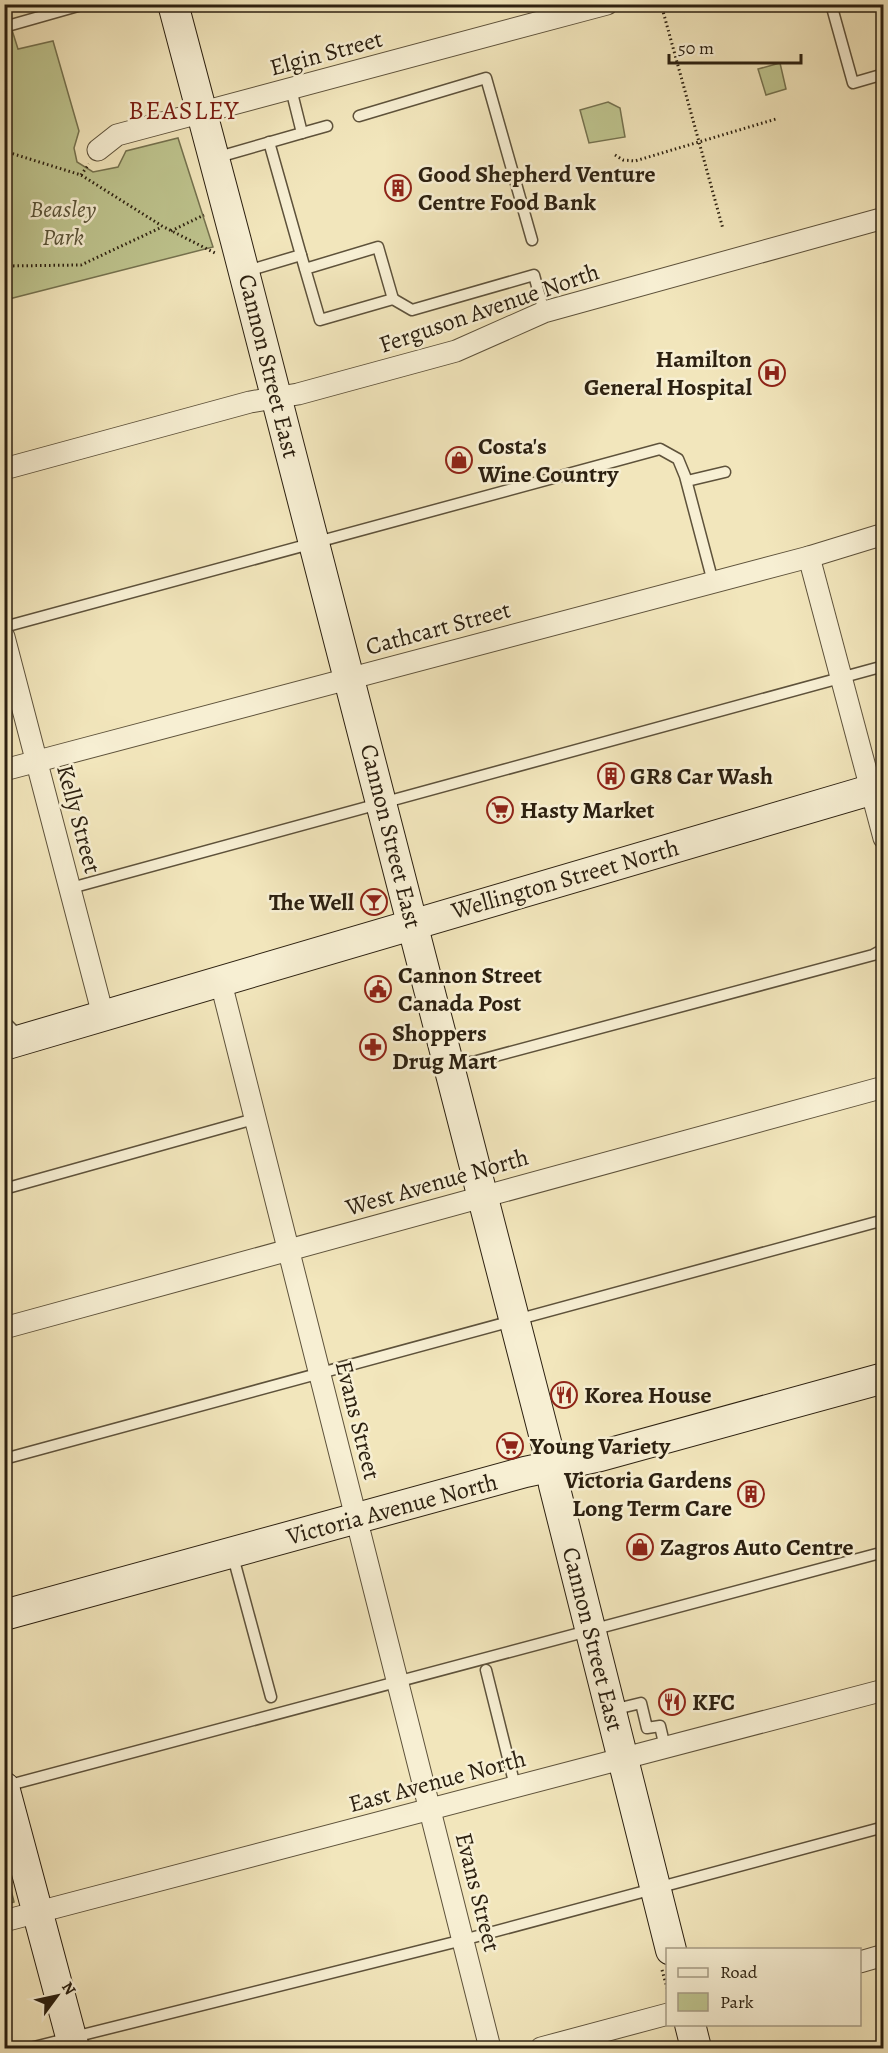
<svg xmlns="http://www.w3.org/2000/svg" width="888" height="2053" font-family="Alegreya,serif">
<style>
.green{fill:#bec48e;stroke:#75724f;stroke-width:1.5}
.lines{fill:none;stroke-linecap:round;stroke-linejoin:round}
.lane-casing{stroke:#5e523b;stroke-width:13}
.street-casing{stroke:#5e523b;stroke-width:23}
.secondary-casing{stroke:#2c2010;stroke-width:32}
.path{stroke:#2c2010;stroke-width:3;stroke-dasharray:1.5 3;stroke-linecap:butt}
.lane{stroke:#f7efd3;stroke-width:10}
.street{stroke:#f7efd3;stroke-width:21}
.secondary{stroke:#f7efd3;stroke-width:30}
.labels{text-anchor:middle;stroke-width:5;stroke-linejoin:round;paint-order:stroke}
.street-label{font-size:24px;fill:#2c2010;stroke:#f7efd3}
.poi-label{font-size:24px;font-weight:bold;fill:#2c2010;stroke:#f7efd3;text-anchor:start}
.park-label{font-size:24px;font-style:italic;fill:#585136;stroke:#f7efd3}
.neighbourhood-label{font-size:26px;letter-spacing:1.5px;fill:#7a1f14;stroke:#f7efd3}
</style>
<rect width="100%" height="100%" fill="#f2e6bc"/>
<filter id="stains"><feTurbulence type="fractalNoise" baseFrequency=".00333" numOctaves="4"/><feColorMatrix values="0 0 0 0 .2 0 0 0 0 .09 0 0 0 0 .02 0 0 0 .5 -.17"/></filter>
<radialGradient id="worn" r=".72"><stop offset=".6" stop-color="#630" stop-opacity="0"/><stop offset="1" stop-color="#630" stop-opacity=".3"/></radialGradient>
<!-- green -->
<g class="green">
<path d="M12 30 18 49 53 41 79 131 74 148 77 162 93 172 118 167 126 151 178 138 213 247 5 300 4 32Z"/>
<path d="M780 63 786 89 766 95 758 69Z"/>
<path d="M608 102 620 108 625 137 589 143 580 110Z"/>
<path d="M5 1865 14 1902 5 1905H4Z"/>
</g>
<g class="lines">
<defs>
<g id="lane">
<path d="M831 4 853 83 884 74"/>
<path d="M4 27 85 4"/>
<path d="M359 116 486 78 532 240"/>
<path d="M302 133 327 126"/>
<path d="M269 142 301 255 320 320 393 299 378 247 305 269"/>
<path d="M215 158 302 133 291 89"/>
<path d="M247 271 301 255"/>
<path d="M393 299 412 310 534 275 544 312"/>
<path d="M687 481 725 472"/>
<path d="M4 627 660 449 678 459 685 476 713 582"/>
<path d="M71 888 884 666"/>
<path d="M4 1021 20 1037"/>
<path d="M453 1062H473L873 955 884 949"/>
<path d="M4 1189 254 1119"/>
<path d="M4 1459 884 1220"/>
<path d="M232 1553 271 1697"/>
<path d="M486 1670 515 1786"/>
<path d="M612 1710 641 1703 647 1728 660 1726 665 1747"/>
<path d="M6 1786 884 1552"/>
<path d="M30 2048 463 1940 884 1827"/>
</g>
<g id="street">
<path d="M98 150 117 135 607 4"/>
<path d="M4 469 250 402 298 394 456 351 544 312 884 218"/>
<path d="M809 557 884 838"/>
<path d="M4 637 103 1015"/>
<path d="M4 770 809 557 884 534"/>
<path d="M220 979 490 2048"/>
<path d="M4 1328 884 1087"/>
<path d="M4 1921 884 1690"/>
<path d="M860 1962 884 1955"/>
<path d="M541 2048 668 2014"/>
</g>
<g id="secondary">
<path d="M173 4C301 484 426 965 547 1446L554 1485 671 1950"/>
<path d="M4 1045 884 786"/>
<path d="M4 1615 525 1472 600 1456 884 1378"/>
<path d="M4 1787 74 2048"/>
<path d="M690 2024 696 2048"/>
</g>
</defs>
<!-- lane casing -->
<use href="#lane" class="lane-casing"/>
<!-- street casing -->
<use href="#street" class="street-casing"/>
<!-- secondary casing -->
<use href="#secondary" class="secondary-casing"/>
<!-- path -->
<g class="path">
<path d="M661 4 723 229"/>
<path d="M4 151 81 175 162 226 215 253"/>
<path d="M615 155 623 160 635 161 776 119"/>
<path d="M81 175 89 164"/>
<path d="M171 231 204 215"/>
<path d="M4 266 81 265 162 227"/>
<path d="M662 1970 668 1991"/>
</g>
<!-- lane -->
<use href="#lane" class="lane"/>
<!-- street -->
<use href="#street" class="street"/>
<!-- secondary -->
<use href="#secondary" class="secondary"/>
</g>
<!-- icons -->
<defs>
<symbol id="building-ring" viewBox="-11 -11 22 22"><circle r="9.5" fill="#f7efd3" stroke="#8f2418" stroke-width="1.5"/><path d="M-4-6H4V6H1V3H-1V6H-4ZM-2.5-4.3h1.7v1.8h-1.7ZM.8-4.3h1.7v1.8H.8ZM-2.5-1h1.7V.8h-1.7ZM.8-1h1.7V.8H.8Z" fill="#8f2418"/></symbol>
<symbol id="hospital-ring" viewBox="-11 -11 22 22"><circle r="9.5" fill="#f7efd3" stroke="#8f2418" stroke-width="1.5"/><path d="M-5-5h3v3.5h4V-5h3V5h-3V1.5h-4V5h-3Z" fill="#8f2418"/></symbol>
<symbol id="shop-ring" viewBox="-11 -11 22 22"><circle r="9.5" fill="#f7efd3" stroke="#8f2418" stroke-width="1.5"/><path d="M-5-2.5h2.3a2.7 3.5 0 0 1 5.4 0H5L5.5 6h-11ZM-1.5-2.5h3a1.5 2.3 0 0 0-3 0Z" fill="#8f2418"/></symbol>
<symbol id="supermarket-ring" viewBox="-11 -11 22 22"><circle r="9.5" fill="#f7efd3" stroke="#8f2418" stroke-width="1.5"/><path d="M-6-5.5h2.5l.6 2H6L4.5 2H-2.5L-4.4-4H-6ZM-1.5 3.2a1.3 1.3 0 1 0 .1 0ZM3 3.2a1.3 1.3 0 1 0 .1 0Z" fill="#8f2418"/></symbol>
<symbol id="bar-ring" viewBox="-11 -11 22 22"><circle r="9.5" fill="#f7efd3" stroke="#8f2418" stroke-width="1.5"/><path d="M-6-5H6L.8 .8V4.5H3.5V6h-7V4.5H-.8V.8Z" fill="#8f2418"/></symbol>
<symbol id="civic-ring" viewBox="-11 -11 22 22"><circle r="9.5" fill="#f7efd3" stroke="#8f2418" stroke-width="1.5"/><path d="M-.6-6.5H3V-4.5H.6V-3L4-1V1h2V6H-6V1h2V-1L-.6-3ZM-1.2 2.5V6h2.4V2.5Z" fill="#8f2418"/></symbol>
<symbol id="pharmacy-ring" viewBox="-11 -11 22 22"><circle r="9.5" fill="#f7efd3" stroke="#8f2418" stroke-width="1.5"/><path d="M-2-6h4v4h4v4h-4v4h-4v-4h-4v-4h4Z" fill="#8f2418"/></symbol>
<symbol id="restaurant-ring" viewBox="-11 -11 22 22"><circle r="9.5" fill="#f7efd3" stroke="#8f2418" stroke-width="1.5"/><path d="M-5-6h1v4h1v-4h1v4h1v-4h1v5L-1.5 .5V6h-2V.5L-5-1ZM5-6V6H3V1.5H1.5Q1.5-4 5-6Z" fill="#8f2418"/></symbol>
</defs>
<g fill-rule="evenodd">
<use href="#building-ring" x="383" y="173" width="30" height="30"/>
<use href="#hospital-ring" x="757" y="358" width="30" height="30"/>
<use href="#shop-ring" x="444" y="445" width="30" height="30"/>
<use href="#building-ring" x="596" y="761" width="30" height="30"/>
<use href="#supermarket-ring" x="485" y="795" width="30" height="30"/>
<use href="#bar-ring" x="359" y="887" width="30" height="30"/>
<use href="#civic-ring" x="363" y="974" width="30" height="30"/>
<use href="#pharmacy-ring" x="358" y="1032" width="30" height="30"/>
<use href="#restaurant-ring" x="549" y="1380" width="30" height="30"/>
<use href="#supermarket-ring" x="495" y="1431" width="30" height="30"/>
<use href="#building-ring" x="736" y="1479" width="30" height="30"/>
<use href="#shop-ring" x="625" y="1532" width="30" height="30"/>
<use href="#restaurant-ring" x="657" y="1687" width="30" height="30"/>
</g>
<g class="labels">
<!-- street labels -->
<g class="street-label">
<text transform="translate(326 53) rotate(-15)" y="8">Elgin Street</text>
<text transform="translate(489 308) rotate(-19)" y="8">Ferguson Avenue North</text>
<text transform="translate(269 366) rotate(76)" y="8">Cannon Street East</text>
<text transform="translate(438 628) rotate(-15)" y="8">Cathcart Street</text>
<text transform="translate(79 819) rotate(75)" y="8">Kelly Street</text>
<text transform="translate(391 836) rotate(76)" y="8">Cannon Street East</text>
<text transform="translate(565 879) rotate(-16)" y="8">Wellington Street North</text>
<text transform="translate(437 1182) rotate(-16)" y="8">West Avenue North</text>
<text transform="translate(358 1420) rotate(76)" y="8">Evans Street</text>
<text transform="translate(392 1509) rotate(-15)" y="8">Victoria Avenue North</text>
<text transform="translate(593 1639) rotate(76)" y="8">Cannon Street East</text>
<text transform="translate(437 1781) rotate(-15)" y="8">East Avenue North</text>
<text transform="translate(478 1892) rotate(76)" y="8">Evans Street</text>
</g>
<!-- poi labels -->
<g class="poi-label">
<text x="418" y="182">Good Shepherd Venture<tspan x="418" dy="28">Centre Food Bank</tspan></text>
<text x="752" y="367" text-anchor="end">Hamilton<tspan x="752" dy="28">General Hospital</tspan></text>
<text x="478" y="454">Costa's<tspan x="478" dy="28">Wine Country</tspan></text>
<text x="630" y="784">GR8 Car Wash</text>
<text x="520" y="818">Hasty Market</text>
<text x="354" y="910" text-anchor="end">The Well</text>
<text x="398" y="983">Cannon Street<tspan x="398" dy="28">Canada Post</tspan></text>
<text x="392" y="1041">Shoppers<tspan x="392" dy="28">Drug Mart</tspan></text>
<text x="584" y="1403">Korea House</text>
<text x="530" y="1454">Young Variety</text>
<text x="732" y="1488" text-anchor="end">Victoria Gardens<tspan x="732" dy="28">Long Term Care</tspan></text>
<text x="660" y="1555">Zagros Auto Centre</text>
<text x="692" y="1710">KFC</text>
</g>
<!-- park labels -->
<g class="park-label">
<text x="63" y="217">Beasley<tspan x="63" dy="28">Park</tspan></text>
</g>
<!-- neighbourhood labels -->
<g class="neighbourhood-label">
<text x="184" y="119">BEASLEY</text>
</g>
</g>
<!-- margin -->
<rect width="888" height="2053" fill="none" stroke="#f2e6bc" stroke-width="24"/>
<rect x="6" y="6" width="876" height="2041" fill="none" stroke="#2c2010" stroke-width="3"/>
<rect x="12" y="12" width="864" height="2029" fill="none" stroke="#2c2010" stroke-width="1.5"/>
<!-- legend -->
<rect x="666" y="1948" width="195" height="78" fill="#f7efd3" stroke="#a69c85" stroke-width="1.5"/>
<rect x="678" y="1968" width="30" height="9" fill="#f7efd3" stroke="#a69c85" stroke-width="1.5"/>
<text x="720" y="1978" font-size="18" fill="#2c2010">Road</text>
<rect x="678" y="1993" width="30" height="18" fill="#bec48e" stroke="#a69c85" stroke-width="1.5"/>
<text x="720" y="2008" font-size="18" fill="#2c2010">Park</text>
<!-- north arrow -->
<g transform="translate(57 1996) rotate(57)" stroke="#f7efd3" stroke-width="4.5" paint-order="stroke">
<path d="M0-4.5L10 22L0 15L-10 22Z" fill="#2c2010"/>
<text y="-9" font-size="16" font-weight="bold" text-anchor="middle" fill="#2c2010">N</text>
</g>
<!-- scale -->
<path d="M669 54v9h132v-9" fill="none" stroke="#2c2010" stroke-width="3"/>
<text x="678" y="54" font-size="18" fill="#2c2010" stroke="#f7efd3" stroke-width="4.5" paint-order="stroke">50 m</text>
<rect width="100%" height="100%" filter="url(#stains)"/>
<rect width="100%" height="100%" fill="url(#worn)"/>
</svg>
